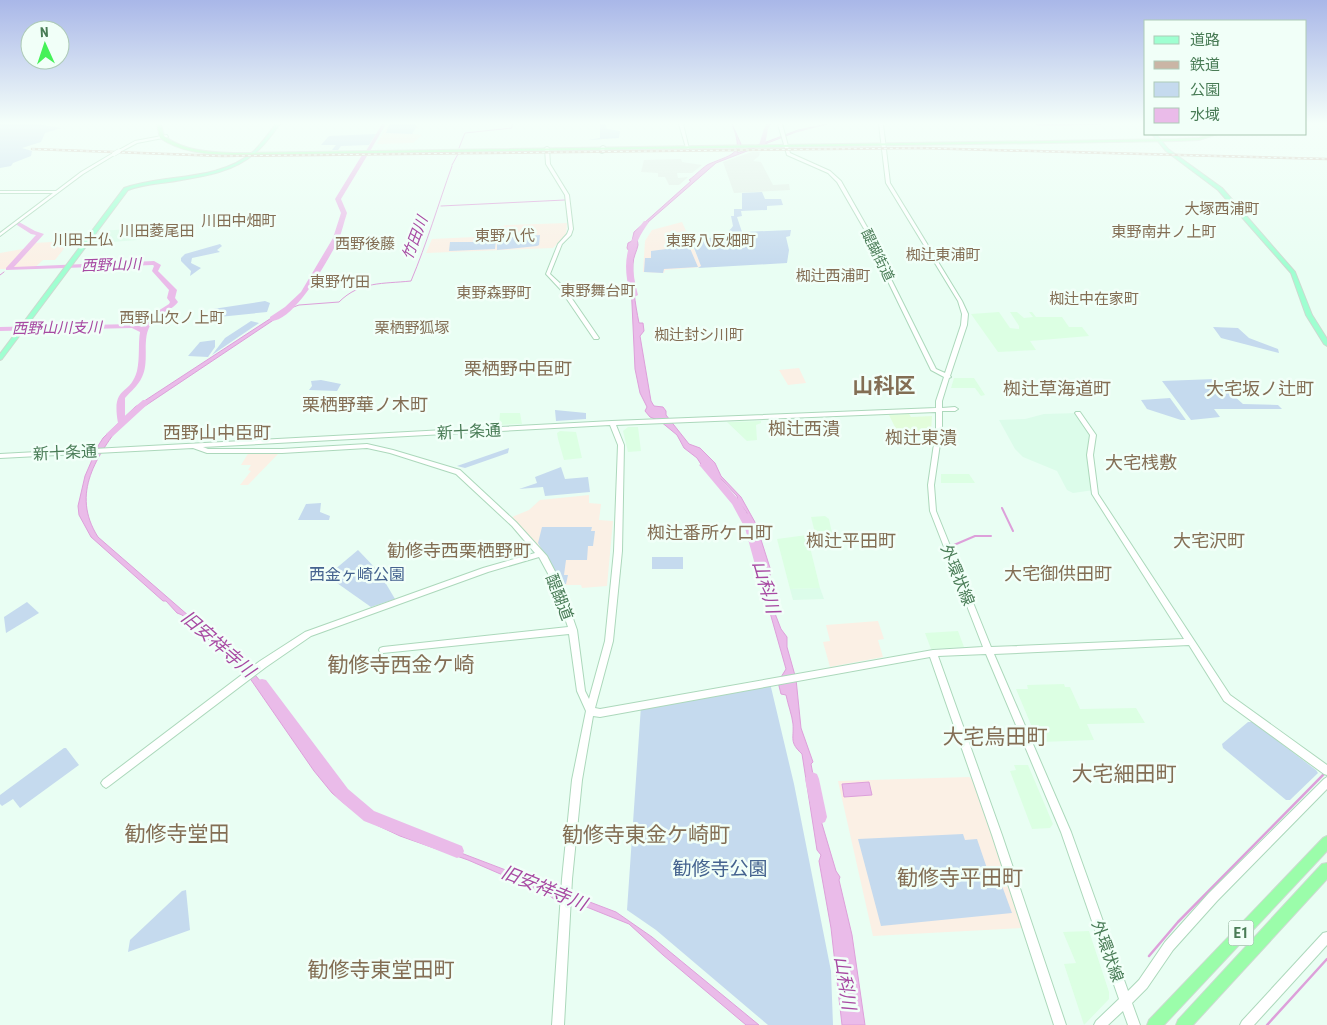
<svg xmlns="http://www.w3.org/2000/svg" width="1327" height="1025" font-family="'Roboto Condensed','Noto Sans JP',sans-serif">
<style>
.residential{fill:#dcfcea}
.commercial{fill:#dcffe3}
.industrial{fill:#e2efe7}
.education{fill:#fbf0e5}
.medical{fill:#e3fddb}
.green{fill:#c5daee}
.water{fill:#eabbe9;stroke:#dda0da}
.lines{fill:none;stroke-linecap:round;stroke-linejoin:round}
.stream-far2{stroke:#dda0da;stroke-width:1}
.stream-far1{stroke:#dda0da;stroke-width:2}
.stream{stroke:#dda0da;stroke-width:2.5}
.river{fill:#eabbe9;fill-rule:evenodd}
.secondary-casing{stroke:#acd8bb;stroke-width:2}
.primary-casing{stroke:#ccdad0;stroke-width:2}
.highway-casing{stroke:#ccdad0;stroke-width:2}
.secondary{fill:#fff;fill-rule:evenodd}
.primary{fill:#9fffd1;fill-rule:evenodd}
.highway{fill:#9bfdaa;fill-rule:evenodd}
.rail-casing{stroke:#cab5a5;stroke-width:2.5}
.rail{stroke:#f1fff8;stroke-width:1;stroke-dasharray:3;stroke-linecap:butt}
.secondary-bridge-casing{stroke:#acd8bb;stroke-width:5;stroke-linecap:butt}
.secondary-bridge{stroke:#fff;stroke-width:4}
.labels{text-anchor:middle;stroke-width:5;stroke-linejoin:round;paint-order:stroke}
.far-street-label{font-size:14px;fill:#497c56;stroke:#f1fff8}
.far-neighbourhood-label{font-size:15px;fill:#836e54;stroke:#f1fff8}
.far-water-label{font-size:15px;font-style:italic;fill:#a749a2;stroke:#f1fff8}
.shield{fill:#f1fff8;stroke:#7ba387;stroke-width:1}
.shield-label{font-size:15px;font-weight:bold;fill:#497c56}
.street-label{font-size:16px;fill:#497c56;stroke:#f1fff8}
.park-label{font-size:16px;fill:#45638f;stroke:#f1fff8}
.neighbourhood-label{font-size:18px;fill:#836e54;stroke:#f1fff8}
.water-label{font-size:18px;font-style:italic;fill:#a749a2;stroke:#f1fff8}
.near-park-label{font-size:19px;fill:#45638f;stroke:#f1fff8}
.district-label{font-size:21px;font-weight:bold;fill:#836e54;stroke:#f1fff8}
.near-neighbourhood-label{font-size:21px;fill:#836e54;stroke:#f1fff8}
</style>
<rect width="100%" height="100%" fill="#e9fef3"/>
<!-- residential -->
<g class="residential">
<path d="M146 228 141 233 122 235H142L137 240 88 244 98 231Z"/>
<path d="M1078 413 1093 435 1090 455 1094 490 1073 493 1067 490 1057 471 1023 457 1015 449 999 420 1025 419 1044 414Z"/>
<path d="M820 588 824 599 793 600 790 589Z"/>
</g>
<!-- commercial -->
<g class="commercial">
<path d="M999 312 1010 328 1019 329V326L1010 312H1017L1024 318 1033 317 1029 312H1032L1036 317H1062L1069 327H1082L1089 336 1030 341 1036 350 998 352 971 314Z"/>
<path d="M954 378H974L985 395 981 396 975 388H951Z"/>
<path d="M500 413H520L522 424 499 425Z"/>
<path d="M761 421V423L756 425 757 440 747 441 727 422Z"/>
<path d="M628 427H638L641 451 628 452 623 431Z"/>
<path d="M560 431 576 432 582 458 564 460 558 439 557 433Z"/>
<path d="M941 474H969L975 483H941Z"/>
<path d="M825 516 829 519 832 533H815L811 517Z"/>
<path d="M807 535 820 588 790 589 777 539Z"/>
<path d="M958 631 964 647 931 649 925 633Z"/>
<path d="M1064 684 1065 687H1070L1080 709 1136 708 1145 723 1087 724 1094 740 1041 742 1037 739 1016 689H1028L1027 685Z"/>
<path d="M1014 765H1028L1053 824 1050 828 1032 829 1010 771 1016 770Z"/>
<path d="M1089 931 1109 992V999L1084 1025 1064 964 1076 963 1063 932Z"/>
</g>
<!-- industrial -->
<g class="industrial">
<path d="M752 152H760L759 156 753 161 761 162 773 185 789 184 790 190 734 193 723 162Z"/>
<path d="M681 159 682 162 702 165 692 173H677L678 178 688 177 679 185H669L665 177H658V173L641 172 644 160Z"/>
</g>
<!-- education -->
<g class="education">
<path d="M388 124H415L420 128 414 129 413 134 422 135 413 143 377 144Z"/>
<path d="M682 222 702 267 665 270 664 273 643 272 645 241 652 230Z"/>
<path d="M567 223 566 235 553 248 426 253 432 239 496 236 497 227 507 225Z"/>
<path d="M70 241 55 260H43L33 269H0V253L28 248 33 243Z"/>
<path d="M799 368 806 383 788 385 779 370Z"/>
<path d="M249 452 279 453 248 485H240L251 471 248 470 251 465H241Z"/>
<path d="M589 495V503L601 504 599 520 613 521 607 586 582 588 581 585H560L535 543 512 517 529 510 540 500Z"/>
<path d="M878 621 884 639 878 640 883 657 830 667 823 642 830 641 826 625Z"/>
<path d="M969 777 974 780 1022 928 873 936 838 781Z"/>
</g>
<!-- medical -->
<path class="medical" d="M909 414 911 417 932 416 931 432 913 435 904 434 896 429 889 415Z"/>
<!-- green -->
<g class="green">
<path d="M0 124H37L61 128 45 133 41 142 22 148 32 151 31 156 13 163 11 166 0 168Z"/>
<path d="M389 124H415L417 126 412 134 386 133Z"/>
<path d="M600 124H605L607 129 620 131 619 138 588 140 600 138Z"/>
<path d="M376 134 369 145 341 146 338 150H332L336 145H321L329 136Z"/>
<path d="M762 192 765 199H781L783 205 767 206V210L741 211 742 216 737 217 742 232 791 230 790 236 786 237 789 250 787 263 698 268 701 266 691 240C704 239 726 238 733 226L731 216H734V209H742V193Z"/>
<path d="M540 235 539 245 537 246 497 250V238Z"/>
<path d="M486 239H496L495 249 449 251 450 242H485Z"/>
<path d="M220 244 222 246 217 250 220 252 192 258 191 263 201 268 190 276 191 271 181 261V258L185 254Z"/>
<path d="M689 246 698 267 664 269 663 273 644 272 645 258H651V251Z"/>
<path d="M265 301 270 303 267 312 209 318V311L213 309Z"/>
<path d="M251 321 259 323 212 355 225 338Z"/>
<path d="M1213 327 1238 328 1249 338 1278 349 1279 353 1221 338Z"/>
<path d="M215 340V347L208 357 188 356 200 342Z"/>
<path d="M1215 379 1243 404 1278 405 1282 409H1214L1220 417 1191 420 1162 381Z"/>
<path d="M321 380 341 384 337 391 309 390 312 386 311 381Z"/>
<path d="M1170 398 1186 420H1181L1147 409 1141 400Z"/>
<path d="M555 410 586 413V419L556 421Z"/>
<path d="M509 448 508 453 465 468 457 466Z"/>
<path d="M561 467 565 479 588 477 590 492 545 496 543 487 519 489 537 483 535 477Z"/>
<path d="M321 503 320 512 330 516 329 520H298L306 504Z"/>
<path d="M542 527H592L591 531H595L593 546H588L587 560H566L564 575H568L566 584H562L538 543Z"/>
<path d="M358 550 379 572 395 599 371 607 327 576Z"/>
<rect x="652" y="557" width="31" height="12"/>
<path d="M27 602 39 613 6 633 4 617Z"/>
<path d="M770 683 794 784 831 971 833 1025H768L656 930 627 910 641 706Z"/>
<path d="M1248 722H1253L1316 770 1318 773 1290 800H1286L1223 748 1222 744Z"/>
<path d="M64 748H66L79 765 20 808 13 799 2 806 0 804V795Z"/>
<path d="M963 834 965 840 977 839 992 883H1001L1012 913 881 926 858 839Z"/>
<path d="M186 890 190 930 128 952 130 940 182 891Z"/>
</g>
<!-- water -->
<g class="water">
<path d="M732 124 741 144 737 153 798 130 827 124 796 132 716 163 647 223 636 234C636 238 638 241 638 245 637 251 633 257 633 264 632 283 635 303 639 323H643L644 331 640 336 651 401 654 406 663 407 666 411V415L689 444 700 448 715 463 721 476 741 497 756 524 771 571 768 582 769 598 781 629 787 637V647L796 679 801 728 813 762 811 764 815 785 814 797 836 871 840 877 839 880 852 935 865 1025H842L831 928 819 861 821 855 817 850 802 754C789 742 794 739 793 724 792 715 788 705 786 695L781 694 778 682 786 669 761 581 762 559 756 542 750 538 753 529 744 521 747 513 738 501 737 496 721 479 706 472 697 458 684 448 677 435 660 421 650 417 645 411 647 407 640 393 635 369 630 261 633 258 627 248 628 243 632 241 634 232 691 181 689 180C696 175 704 166 709 164 735 153 744 155 732 124Z"/>
<path d="M282 311 284 313 124 420C97 456 70 493 98 537L250 669 267 689 271 701 285 715 288 724 326 776 347 799 377 821 616 912 652 937 759 1025H746L663 955 629 924 584 906 555 900 549 895 468 860 400 836 366 820 346 805 332 793 314 771 249 677 182 615 177 613 166 601H163L91 537 79 515 78 506 85 476 98 446 103 438 135 407Z"/>
<path d="M869 782 872 795 844 797 842 784Z"/>
</g>
<g class="lines">
<!-- stream-far2 -->
<g class="stream-far2">
<path d="M459 148 465 133 512 128V124"/>
<path d="M452 165 458 154"/>
<path d="M441 206 565 200"/>
<path d="M0 275 4 272"/>
<path d="M288 309 299 305 339 302C360 281 383 284 411 281 427 243 438 205 452 166"/>
</g>
<!-- stream-far1 -->
<g class="stream-far1">
<path d="M1002 508 1013 531"/>
<path d="M954 545 975 536H991"/>
</g>
<!-- stream -->
<g class="stream">
<path d="M1149 956 1178 922 1327 771"/>
<path d="M1267 1025 1327 959"/>
</g>
<!-- river -->
<g class="river">
<path d="M382 124H386L370 151H366Z"/>
<path d="M767 124H771L768 129 765 145 762 147 759 145 764 129Z"/>
<path d="M1036 124H1103L1101 125 1038 126Z"/>
<path d="M362 155 367 156 341 199 347 213C344 222 342 231 339 239 329 258 294 323 270 321V317L285 307 301 292 333 238 341 213 335 199Z"/>
<path d="M644 221 649 222C630 248 630 264 638 295L634 297 630 295C623 264 624 247 644 221Z"/>
<path d="M19 222 35 231 44 234 14 267 154 261 161 265 158 271 177 290 175 298 178 302C171 312 156 313 151 324 141 339 150 361 142 377 138 386 131 391 125 398V416L143 400H149L150 402 113 436 110 437 106 434 118 423C111 384 130 397 137 371 140 358 138 344 140 332L132 328 0 331V327L133 324 142 327 150 316 169 304 170 302 167 298 169 290 152 271 154 266 153 265 6 270V268L36 235 31 234 17 225 16 224Z"/>
<path d="M704 462 707 463 739 500 755 528 770 583 769 586 765 587 761 586 760 583 745 528 732 504 701 467 699 465Z"/>
<path d="M262 679 266 680 348 789 374 811 462 846 464 851 462 856 457 858 364 821 338 799 258 688 256 684 258 680Z"/>
<path d="M812 772 817 774 819 779 827 817 825 822 820 824 815 822 813 817 805 779 807 774Z"/>
</g>
<defs>
<g id="secondary">
<path d="M679 124H683L689 149 686 148Z"/>
<path d="M778 124H782L790 153 830 171 841 181 875 241 884 265 936 369 945 373 961 325 962 314 958 301 886 183 879 124H883L890 183 962 301 968 314 967 325 950 376 951 377 949 378 942 401V408L955 407 958 409 955 411H942V430L934 485 936 511 991 647 1184 639 1092 494 1087 455 1090 435 1075 413 1076 412H1080L1096 435 1093 455 1098 494 1230 695 1327 765V775L1324 774 1224 701 1189 645 994 654 1071 832 1128 991 1139 980 1165 942 1209 893 1324 779 1327 777V789L1217 901 1173 950 1147 988 1132 1003 1140 1025H1128L1123 1011 1108 1025H1094L1096 1021 1119 999 1061 832 986 654 938 656 1002 835 1066 1025H1054L992 835 930 657 600 717 593 716 582 780 572 879 564 1025H552L562 879 572 780 586 711 577 691 569 634 383 653 380 652 379 650 380 648 383 647 568 627 552 581 539 557 488 572 311 636 266 667 109 786 106 788 103 786 101 783 103 780 260 661 305 632 483 568 535 553 512 526 456 474 390 453 367 448 282 453H207L193 448 0 458V454L612 421 936 408V401L944 377 931 370 880 265 871 241 837 182 828 173 787 155ZM936 412V430L928 485 930 511 983 647 933 650 600 709 595 708 613 641 622 551 624 445 616 425ZM610 425 618 445 614 551 605 641 589 699 585 691 577 630 560 581 547 556 516 522 460 470 393 450 367 444 282 449H208L203 447Z"/>
<path d="M167 135 168 137 137 143 120 152 117 151 135 141Z"/>
<path d="M603 146 605 147 604 152 602 153 600 152 601 147Z"/>
<path d="M547 147 549 148 550 164 569 195 573 229 571 235 562 244 550 274 564 287 599 338 598 339H594L560 289 546 274 558 244 567 234 569 229 565 195 546 164 545 148Z"/>
<path d="M113 153 116 154 83 174 0 236V233L53 193H0V191H56L81 172Z"/>
<path d="M1327 932V945L1254 1025H1240L1242 1021 1323 933Z"/>
</g>
<g id="primary">
<path d="M276 124H280C272 134 265 145 255 153 231 174 199 177 169 182 155 184 141 185 128 190L2 359 0 360V354L124 188C138 183 152 181 166 179 197 175 230 172 254 151 262 143 269 133 276 124Z"/>
<path d="M1152 134H1156L1168 149 1222 188 1295 272 1312 315 1327 339V346L1324 344 1306 315 1291 273 1218 190 1166 151Z"/>
</g>
<g id="highway">
<path d="M157 124H161L164 136C185 151 208 152 233 153L1177 139 1199 138 1211 134H1217L1199 140 1177 141 233 155C207 154 182 153 160 138Z"/>
<path d="M1327 836V851L1164 1025H1147L1149 1020 1323 838Z"/>
<path d="M1327 863V879L1193 1025H1176L1178 1020 1322 864Z"/>
</g>
</defs>
<!-- secondary casing -->
<use href="#secondary" class="secondary-casing"/>
<!-- primary casing -->
<use href="#primary" class="primary-casing"/>
<!-- highway casing -->
<use href="#highway" class="highway-casing"/>
<!-- secondary -->
<use href="#secondary" class="secondary"/>
<!-- primary -->
<use href="#primary" class="primary"/>
<!-- highway -->
<use href="#highway" class="highway"/>
<defs>
<path id="rail" d="M32 149 222 156 919 148 1327 159"/>
</defs>
<!-- rail casing -->
<use href="#rail" class="rail-casing"/>
<!-- rail -->
<use href="#rail" class="rail"/>
<defs>
<path id="secondary-bridge" d="M114 154 119 151"/>
</defs>
<!-- secondary-bridge casing -->
<use href="#secondary-bridge" class="secondary-bridge-casing"/>
<!-- secondary-bridge -->
<use href="#secondary-bridge" class="secondary-bridge"/>
</g>
<!-- sky -->
<linearGradient id="sky" x2="0" y2="1"><stop stop-color="#a9b7e8"/><stop offset="0.46" stop-color="#f5fffa"/><stop offset="1" stop-color="#f5fffa" stop-opacity="0"/></linearGradient>
<rect width="1327" height="268" fill="url(#sky)"/>
<g class="labels">
<!-- far-street labels -->
<g class="far-street-label">
<text transform="translate(878 255) rotate(64)" y="5">醍醐街道</text>
</g>
<!-- far-neighbourhood labels -->
<g class="far-neighbourhood-label">
<text x="1222" y="214">大塚西浦町</text>
<text x="239" y="226">川田中畑町</text>
<text x="157" y="236">川田菱尾田</text>
<text x="1164" y="237">東野南井ノ上町</text>
<text x="505" y="241">東野八代</text>
<text x="83" y="245">川田土仏</text>
<text x="711" y="246">東野八反畑町</text>
<text x="365" y="249">西野後藤</text>
<text x="943" y="260">椥辻東浦町</text>
<text x="833" y="281">椥辻西浦町</text>
<text x="340" y="287">東野竹田</text>
<text x="598" y="296">東野舞台町</text>
<text x="494" y="298">東野森野町</text>
<text x="1094" y="304">椥辻中在家町</text>
<text x="172" y="323">西野山欠ノ上町</text>
<text x="412" y="333">栗栖野狐塚</text>
<text x="699" y="340">椥辻封シ川町</text>
</g>
<!-- far-water labels -->
<g class="far-water-label">
<text transform="translate(415 238) rotate(-69)" y="5">竹田川</text>
<text transform="translate(111 265) rotate(-2)" y="5">西野山川</text>
<text transform="translate(57 328) rotate(-1)" y="5">西野山川支川</text>
</g>
<!-- shield labels -->
<rect class="shield" x="1228.5" y="920.5" width="25" height="25" rx="4"/>
<g class="shield-label">
<text x="1241" y="938">E1</text>
</g>
<!-- street labels -->
<g class="street-label">
<text transform="translate(469 431) rotate(-3)" y="6">新十条通</text>
<text transform="translate(65 452) rotate(-3)" y="6">新十条通</text>
<text transform="translate(958 575) rotate(68)" y="6">外環状線</text>
<text transform="translate(560 597) rotate(69)" y="6">醍醐道</text>
<text transform="translate(1108 951) rotate(70)" y="6">外環状線</text>
</g>
<!-- park labels -->
<g class="park-label">
<text x="357" y="580">西金ヶ崎公園</text>
</g>
<!-- neighbourhood labels -->
<g class="neighbourhood-label">
<text x="518" y="375">栗栖野中臣町</text>
<text x="1057" y="395">椥辻草海道町</text>
<text x="1260" y="395">大宅坂ノ辻町</text>
<text x="365" y="411">栗栖野華ノ木町</text>
<text x="804" y="435">椥辻西潰</text>
<text x="217" y="439">西野山中臣町</text>
<text x="921" y="444">椥辻東潰</text>
<text x="1141" y="469">大宅桟敷</text>
<text x="710" y="539">椥辻番所ケ口町</text>
<text x="851" y="547">椥辻平田町</text>
<text x="1209" y="547">大宅沢町</text>
<text x="459" y="557">勧修寺西栗栖野町</text>
<text x="1058" y="580">大宅御供田町</text>
</g>
<!-- water labels -->
<g class="water-label">
<text transform="translate(766 587) rotate(74)" y="6">山科川</text>
<text transform="translate(218 644) rotate(41)" y="6">旧安祥寺川</text>
<text transform="translate(544 888) rotate(22)" y="6">旧安祥寺川</text>
<text transform="translate(845 983) rotate(81)" y="6">山科川</text>
</g>
<!-- near-park labels -->
<g class="near-park-label">
<text x="720" y="875">勧修寺公園</text>
</g>
<!-- district labels -->
<g class="district-label">
<text x="884" y="393">山科区</text>
</g>
<!-- near-neighbourhood labels -->
<g class="near-neighbourhood-label">
<text x="401" y="672">勧修寺西金ケ崎</text>
<text x="995" y="744">大宅烏田町</text>
<text x="1124" y="781">大宅細田町</text>
<text x="177" y="841">勧修寺堂田</text>
<text x="646" y="842">勧修寺東金ケ崎町</text>
<text x="960" y="885">勧修寺平田町</text>
<text x="381" y="977">勧修寺東堂田町</text>
</g>
</g>
<!-- legend -->
<rect x="1144" y="20" width="162" height="115" fill="#f1fff8" stroke="#aecbb7"/>
<rect x="1154" y="36" width="25" height="8" fill="#9fffd1" stroke="#aecbb7"/>
<text x="1190" y="45" font-size="15" fill="#497c56">道路</text>
<rect x="1154" y="61" width="25" height="8" fill="#cab5a5" stroke="#aecbb7"/>
<text x="1190" y="70" font-size="15" fill="#497c56">鉄道</text>
<rect x="1154" y="82" width="25" height="15" fill="#c5daee" stroke="#aecbb7"/>
<text x="1190" y="95" font-size="15" fill="#497c56">公園</text>
<rect x="1154" y="108" width="25" height="15" fill="#eabbe9" stroke="#aecbb7"/>
<text x="1190" y="120" font-size="15" fill="#497c56">水域</text>
<!-- north arrow -->
<g transform="translate(45 45) rotate(357)"><circle r="24" fill="#f1fff8" stroke="#aecbb7"/>
<path d="M0-4L9 19L0 12L-9 19Z" fill="#45f158"/>
<text y="-8" font-size="14" font-weight="bold" text-anchor="middle" fill="#497c56">N</text>
</g>
</svg>
